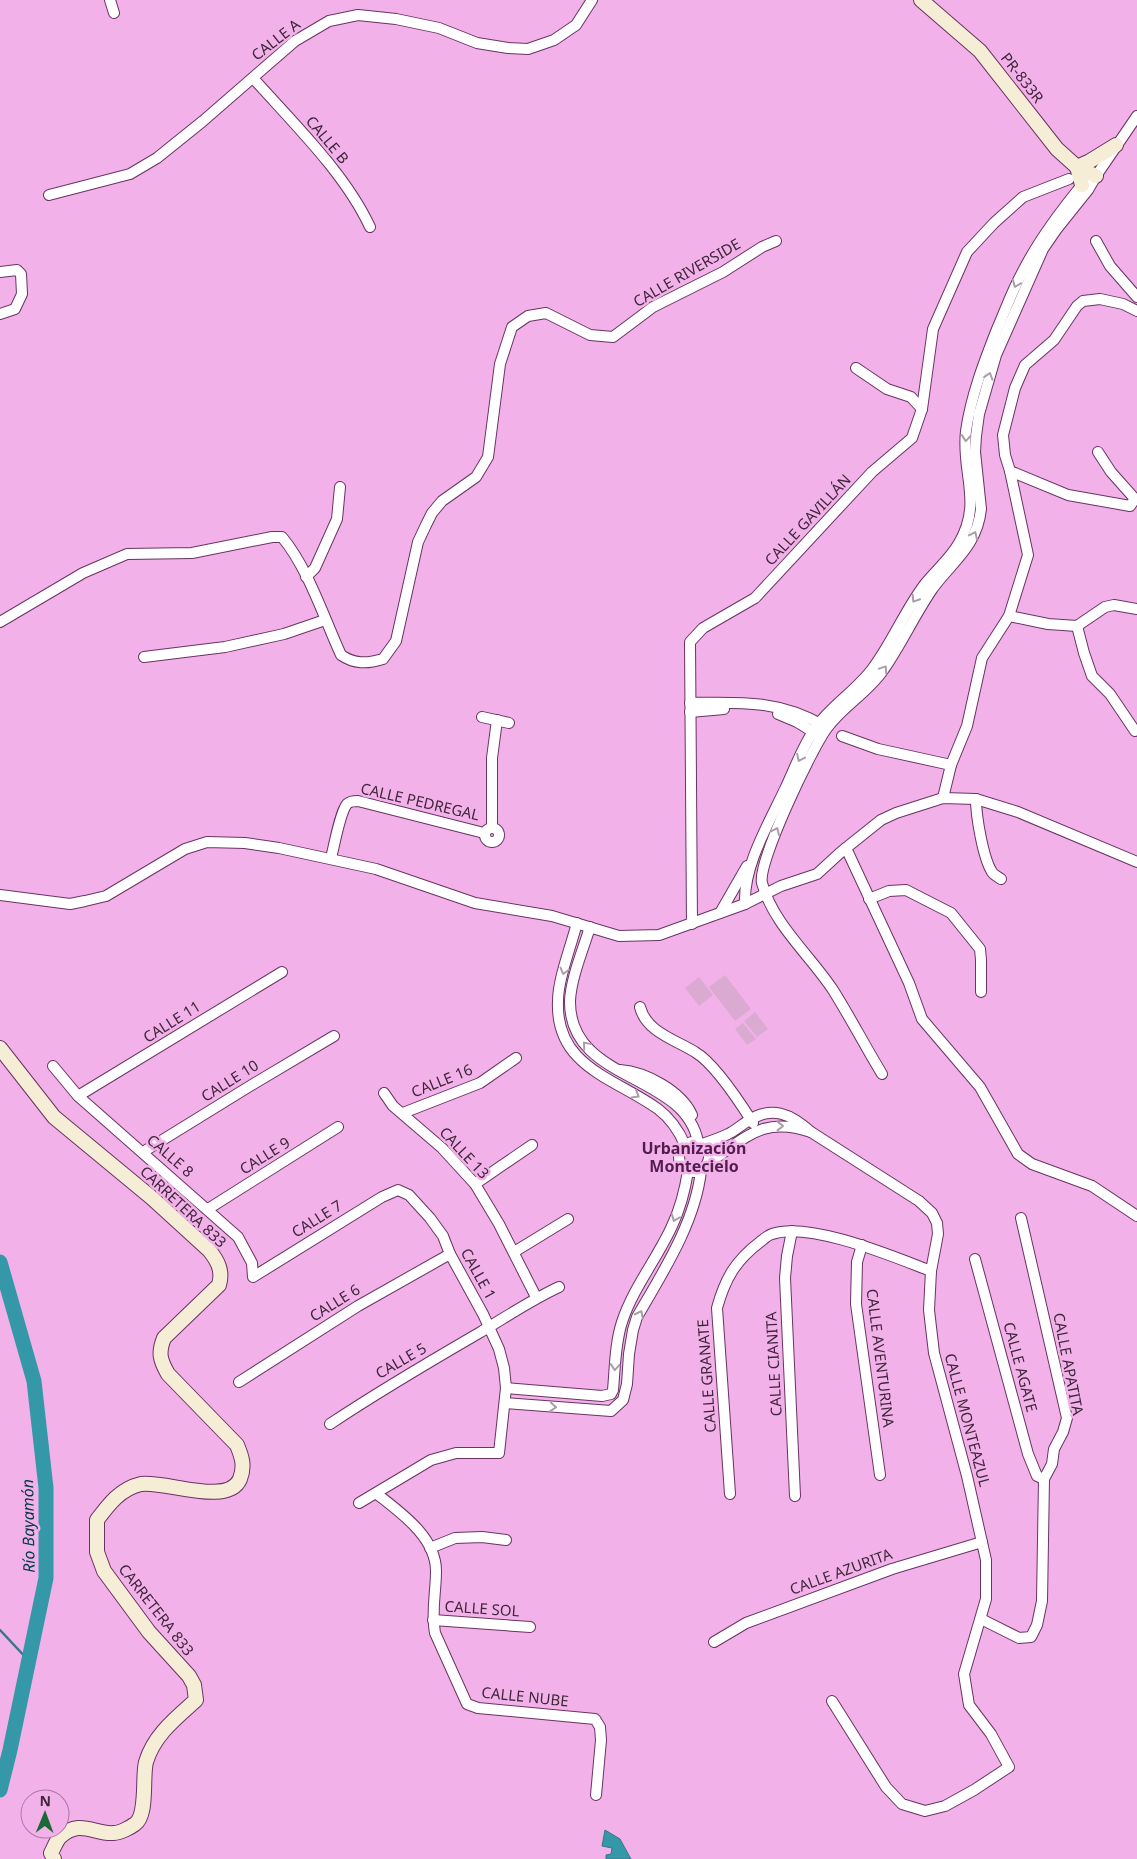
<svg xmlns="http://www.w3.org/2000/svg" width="1137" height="1859" font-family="'Noto Sans',sans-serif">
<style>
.green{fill:#daaad3}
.water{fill:#3498a9;stroke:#377688}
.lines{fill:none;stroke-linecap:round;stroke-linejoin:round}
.stream{stroke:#377688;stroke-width:2.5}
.river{stroke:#3498a9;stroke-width:15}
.street-casing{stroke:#693363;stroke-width:12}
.secondary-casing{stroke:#693363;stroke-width:16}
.street{stroke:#fff;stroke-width:10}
.secondary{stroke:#f5edd6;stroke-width:14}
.oneway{stroke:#a99da7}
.labels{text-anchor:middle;stroke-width:5;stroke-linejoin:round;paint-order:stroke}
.street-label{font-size:15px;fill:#3f263b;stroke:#f2b2e9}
.neighbourhood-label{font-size:16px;font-weight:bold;fill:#521d4d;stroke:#f2b2e9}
.water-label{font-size:16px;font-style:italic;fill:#003c46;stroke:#f2b2e9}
</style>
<rect width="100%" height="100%" fill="#f2b2e9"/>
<!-- green -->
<g class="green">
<path d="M725 975 751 1009 735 1021 709 987Z"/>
<path d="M699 977 713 995 699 1006 685 988Z"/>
<path d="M755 1012 768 1029 757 1037 744 1021Z"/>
<path d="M743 1023 756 1039 747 1045 735 1029Z"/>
</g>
<!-- water -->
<path class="water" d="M605 1830 620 1839 631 1859H606V1855L611 1854 612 1848 602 1846Z"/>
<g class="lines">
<!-- stream -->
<path class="stream" d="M0 1630 29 1661"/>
<!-- river -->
<path class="river" d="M0 1262 34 1381 46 1488V1578L10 1750 0 1790"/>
<defs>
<g id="street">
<path d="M110 0 114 13"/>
<path d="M253 78C293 123 345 173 370 227"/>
<path d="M49 195 130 174 157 158 203 121 295 41 329 21 358 15 396 19 439 28 477 43 508 48 528 49 554 40 576 25 592 0"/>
<path d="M1096 241 1110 266 1137 297"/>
<path d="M0 272 17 270 21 274 22 294 15 309 0 314"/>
<path d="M856 368 887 389 911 397 922 409"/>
<path d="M1010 471 1068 495 1130 506 1135 499 1111 472 1098 452"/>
<path d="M306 577 315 568 337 519 340 487"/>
<path d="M1009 616 1048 624 1077 626 1105 607 1114 605 1137 609"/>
<path d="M0 622 83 573 127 554 192 553 272 537H282C308 568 324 618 341 655 354 664 367 664 383 659L396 641 418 542 426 525 432 513 442 501 476 477 488 457 500 364 512 327 528 316 546 313 590 335 613 337 653 307 723 272 762 247 776 241"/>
<path d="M1077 626 1084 653 1092 676 1110 694 1135 731"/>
<path d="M144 657 225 647 284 634 325 620"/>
<path d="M690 703C740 702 780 700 824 726"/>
<path d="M690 712 724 709"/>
<path d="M778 714 797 722 818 735"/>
<path d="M482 717 509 723"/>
<path d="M842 736 878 749 951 765"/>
<path d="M943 798 951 765 967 726 982 658 1009 616 1028 555 1010 471 1005 455 1003 435 1015 388 1025 365 1054 340 1077 306 1083 301 1100 299 1123 304 1137 311"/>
<path d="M976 799C976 816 983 858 992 872 994 875 998 877 1001 879"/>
<path d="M492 827V758L497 720"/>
<circle cx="492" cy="835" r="7"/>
<path d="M846 848 909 983 922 1019 980 1087 1018 1154 1032 1164 1092 1186 1137 1216"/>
<path d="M331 858C334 847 340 812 347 804 350 801 354 801 358 801L484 833"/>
<path d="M0 895 70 904 85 901 106 896 185 849 207 842 245 843 279 848 376 869 475 903 552 916 619 936 659 935 745 904 781 886 817 874 841 852 881 820 896 813 943 798 976 799 1018 812 1137 862"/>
<path d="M869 899 889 891 906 890 951 913 980 949 981 960V992"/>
<path d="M745 904C743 866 769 823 785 789 795 768 803 745 816 727 832 705 857 690 873 668 893 641 905 610 925 584 936 570 950 559 959 543 983 502 961 473 966 431 971 396 984 362 997 329 1005 311 1012 291 1022 273 1038 241 1059 213 1082 185L1087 182"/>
<path d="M720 913 747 866"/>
<path d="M577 923C571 946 558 979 558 1001 555 1067 615 1078 658 1109 670 1118 679 1131 685 1145"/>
<path d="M692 924 690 642 703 628 755 598 872 472 912 438 922 409 933 329 967 252 994 223 1023 197 1069 179"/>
<path d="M590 927C583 950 571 978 570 1001 569 1083 685 1072 698 1142"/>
<path d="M640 1007C646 1032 676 1040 695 1052 714 1063 741 1104 753 1123"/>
<path d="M53 1066 78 1096 238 1237 252 1263 253 1277 382 1197 398 1190 409 1195 430 1218 443 1236 450 1254 483 1314 499 1349 504 1368 506 1388 499 1453H456L431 1460 359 1503"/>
<path d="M620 1070C646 1072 681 1091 692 1115"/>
<path d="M882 1074C865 1046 850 1017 833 990 810 955 773 924 762 883 757 863 812 748 827 728 843 706 869 692 884 669 902 643 915 614 933 588 953 561 977 546 981 509L975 452 976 436 979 414 996 355 1043 249 1056 230 1088 190 1096 176 1137 116"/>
<path d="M384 1093 393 1106 442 1148 475 1184 499 1224 536 1297"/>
<path d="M78 1096 282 972"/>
<path d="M403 1113 480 1083 516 1058"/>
<path d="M811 1132 919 1201 932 1213 937 1223 938 1234 931 1271 929 1310 934 1353 967 1476 986 1560V1599L964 1674 969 1705 991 1734 1009 1767 974 1790 945 1806 925 1811 902 1804 886 1787 832 1701"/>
<circle cx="694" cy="1157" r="15"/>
<path d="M702 1144C711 1141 720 1138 728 1134 735 1131 741 1125 748 1121 772 1105 791 1114 811 1132 762 1115 745 1139 707 1164"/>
<path d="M143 1152 250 1086 334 1036"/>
<path d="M475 1184 532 1145"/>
<path d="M208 1209 338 1127"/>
<path d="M792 1231 787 1256 785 1278 795 1496"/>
<path d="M862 1245 857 1262 856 1304 880 1475"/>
<path d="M514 1252 568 1219"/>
<path d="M975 1259 1028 1454 1037 1476 1044 1479"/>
<path d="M239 1382 358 1306 450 1254"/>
<path d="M506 1388 602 1396 611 1394 613 1390C615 1368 615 1343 622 1322 633 1288 657 1259 672 1226 680 1209 685 1190 688 1171"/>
<path d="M505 1403 611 1411 623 1400 627 1384 629 1354 633 1330 637 1317C663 1272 695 1223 701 1171"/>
<path d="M330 1424C378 1392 429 1362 479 1333 506 1317 531 1300 559 1287"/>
<path d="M377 1494C401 1513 436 1537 436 1571 436 1593 431 1611 435 1633L467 1704 478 1708 595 1719 600 1727 601 1740 596 1795"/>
<path d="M730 1494 717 1308C725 1279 735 1261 760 1242 764 1239 768 1235 772 1234 810 1221 894 1257 931 1271"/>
<path d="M430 1548 455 1538 482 1537 506 1540"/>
<path d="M981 1619 1019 1638 1031 1637 1037 1625 1042 1601 1044 1479 1052 1464 1054 1449 1063 1432 1067 1418 1021 1218"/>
<path d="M433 1620 530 1627"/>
<path d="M714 1642 746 1623 892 1569 982 1542"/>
</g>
<g id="secondary">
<path d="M921 0 980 51 1057 149 1077 167 1096 176"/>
<path d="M1082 185 1077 167 1090 161 1116 145"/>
<path d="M0 1048 54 1117 152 1198 209 1250C218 1261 223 1271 219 1285L164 1338C158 1353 160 1360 168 1374L237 1445C242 1457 245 1466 240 1479 228 1507 164 1480 141 1484 120 1489 109 1504 97 1520V1552L104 1571 149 1632 189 1676 194 1685 196 1700C176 1718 154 1735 146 1762 142 1777 148 1815 135 1824 131 1827 120 1833 114 1833 95 1835 80 1818 60 1837 56 1841 54 1848 51 1853L54 1859"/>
</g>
</defs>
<!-- street casing -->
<use href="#street" class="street-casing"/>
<!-- secondary casing -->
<use href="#secondary" class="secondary-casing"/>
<!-- street -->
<use href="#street" class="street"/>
<!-- secondary -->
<use href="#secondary" class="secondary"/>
</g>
<!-- one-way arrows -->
<defs><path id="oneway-chevron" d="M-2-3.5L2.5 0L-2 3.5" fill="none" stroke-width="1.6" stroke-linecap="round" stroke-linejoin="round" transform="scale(1.25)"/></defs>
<g class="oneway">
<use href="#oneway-chevron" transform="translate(1016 284) rotate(113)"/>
<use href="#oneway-chevron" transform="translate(989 376) rotate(-73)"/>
<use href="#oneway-chevron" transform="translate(966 438) rotate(95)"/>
<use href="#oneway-chevron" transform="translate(974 535) rotate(-65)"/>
<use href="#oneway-chevron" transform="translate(915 599) rotate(122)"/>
<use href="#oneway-chevron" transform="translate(884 669) rotate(-56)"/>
<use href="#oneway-chevron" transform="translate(800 758) rotate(115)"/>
<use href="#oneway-chevron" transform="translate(776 831) rotate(-65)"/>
<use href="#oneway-chevron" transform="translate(564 971) rotate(105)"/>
<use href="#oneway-chevron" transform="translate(586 1045) rotate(-130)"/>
<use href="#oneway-chevron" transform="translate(636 1095) rotate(31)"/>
<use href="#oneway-chevron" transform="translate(780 1126)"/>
<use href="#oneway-chevron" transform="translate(675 1218) rotate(111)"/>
<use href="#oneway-chevron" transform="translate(640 1314) rotate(-63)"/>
<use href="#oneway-chevron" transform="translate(615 1367) rotate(95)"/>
<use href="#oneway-chevron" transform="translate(553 1407) rotate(4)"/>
</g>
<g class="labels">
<!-- street labels -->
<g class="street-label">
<text transform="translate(276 40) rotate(-38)" y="5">CALLE A</text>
<text transform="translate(1022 78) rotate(52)" y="5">PR-833R</text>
<text transform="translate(327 140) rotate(50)" y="5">CALLE B</text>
<text transform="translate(687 273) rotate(-30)" y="5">CALLE RIVERSIDE</text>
<text transform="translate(808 520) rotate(-47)" y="5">CALLE GAVILLÁN</text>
<text transform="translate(420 802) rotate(13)" y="5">CALLE PEDREGAL</text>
<text transform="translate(172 1022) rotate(-32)" y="5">CALLE 11</text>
<text transform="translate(230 1081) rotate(-32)" y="5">CALLE 10</text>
<text transform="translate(442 1081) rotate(-22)" y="5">CALLE 16</text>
<text transform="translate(464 1153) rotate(47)" y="5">CALLE 13</text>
<text transform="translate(170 1156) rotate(41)" y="5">CALLE 8</text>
<text transform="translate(265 1156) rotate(-32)" y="5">CALLE 9</text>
<text transform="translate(183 1207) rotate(43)" y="5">CARRETERA 833</text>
<text transform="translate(317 1219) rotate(-32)" y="5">CALLE 7</text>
<text transform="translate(478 1274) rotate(61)" y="5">CALLE 1</text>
<text transform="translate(335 1303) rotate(-32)" y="5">CALLE 6</text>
<text transform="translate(880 1358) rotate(83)" y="5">CALLE AVENTURINA</text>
<text transform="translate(401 1361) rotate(-30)" y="5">CALLE 5</text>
<text transform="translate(774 1364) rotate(-93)" y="5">CALLE CIANITA</text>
<text transform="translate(1068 1364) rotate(79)" y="5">CALLE APATITA</text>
<text transform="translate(1020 1367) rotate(75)" y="5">CALLE AGATE</text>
<text transform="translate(707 1376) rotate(-94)" y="5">CALLE GRANATE</text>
<text transform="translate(967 1420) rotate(75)" y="5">CALLE MONTEAZUL</text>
<text transform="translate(841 1572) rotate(-20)" y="5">CALLE AZURITA</text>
<text transform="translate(482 1609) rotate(4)" y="5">CALLE SOL</text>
<text transform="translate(156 1610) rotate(52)" y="5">CARRETERA 833</text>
<text transform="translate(525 1697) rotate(6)" y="5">CALLE NUBE</text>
</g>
<!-- neighbourhood labels -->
<g class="neighbourhood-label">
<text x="694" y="1154">Urbanización<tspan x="694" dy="18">Montecielo</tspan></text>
</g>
<!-- water labels -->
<g class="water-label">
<text transform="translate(28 1526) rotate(-91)" y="6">Río Bayamón</text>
</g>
</g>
<!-- north arrow -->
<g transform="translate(45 1814) rotate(1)"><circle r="24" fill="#f2b2e9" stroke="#aa7aa3"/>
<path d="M0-4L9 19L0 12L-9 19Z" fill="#1c6938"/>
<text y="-8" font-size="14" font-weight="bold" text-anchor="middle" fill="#3f263b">N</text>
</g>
</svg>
